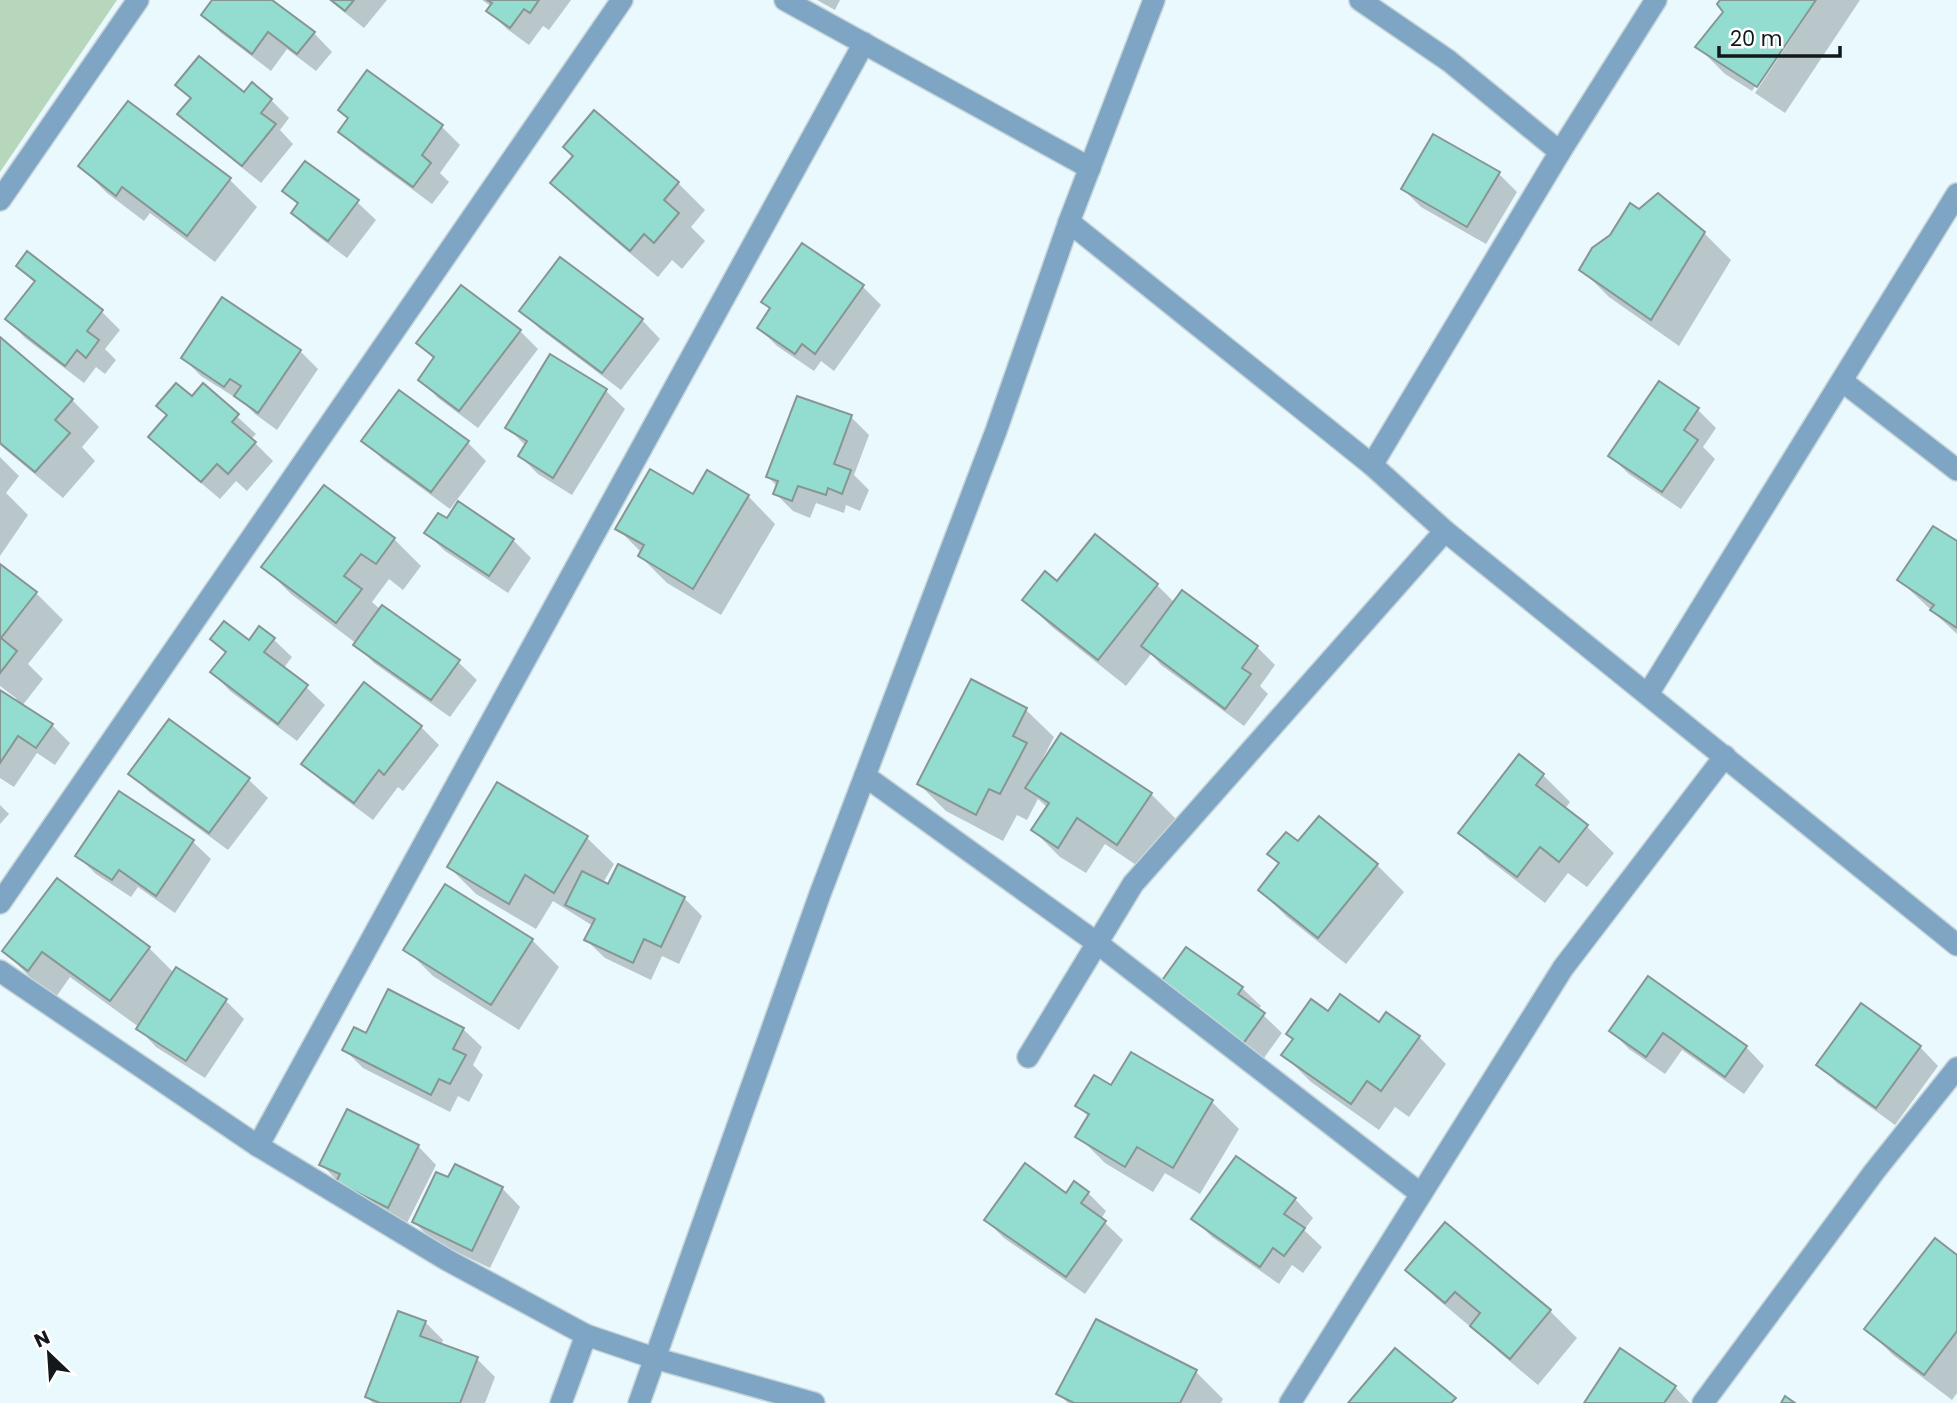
<svg xmlns="http://www.w3.org/2000/svg" width="1957" height="1403" viewBox="0 0 1957 1403" font-family="Poppins,sans-serif">
<rect width="100%" height="100%" fill="#e9f9fd"/>
<polygon fill="#b6d7bc" points="0,0 117,0 0,172"/>
<g fill="#0003">
<polygon points="215,0 270,0 314,33 332,52 316,71 287,49 271,71 221,33 203,15"/>
<polygon points="329,0 387,0 364,28"/>
<polygon points="482,0 571,0 549,30 543,26 529,45 507,29 488,11 492,7"/>
<polygon points="817,0 840,0 835,10"/>
<polygon points="1722,0 1813,0 1752,91 1725,74 1698,47 1725,12"/>
<polygon points="1817,0 1860,0 1785,113 1755,93"/>
<polygon points="368,72 442,127 460,145 440,173 449,182 432,204 359,150 341,132 349,119 340,110"/>
<polygon points="177,85 271,100 289,118 280,130 293,144 261,183 198,132 180,114 192,100"/>
<polygon points="129,103 230,180 257,207 215,262 150,213 144,221 107,193 80,166"/>
<polygon points="594,112 678,183 705,210 691,227 705,241 682,269 672,260 658,277 579,210 552,183 575,157"/>
<polygon points="1499,174 1517,192 1486,244 1421,207 1403,189"/>
<polygon points="284,191 357,202 376,220 347,258 311,231 293,213 299,205"/>
<polygon points="1639,212 1704,233 1731,260 1679,346 1609,297 1581,269"/>
<polygon points="27,254 102,312 120,330 105,349 116,360 105,374 96,367 84,383 25,338 7,319 35,283 18,266"/>
<polygon points="863,287 881,305 834,371 821,361 814,371 777,346 759,328 771,310 763,302"/>
<polygon points="522,311 642,320 660,339 621,390 540,329"/>
<polygon points="520,331 538,349 478,428 438,398 420,379 435,360 418,343"/>
<polygon points="0,339 72,400 99,427 82,447 95,461 63,498 0,445"/>
<polygon points="300,351 318,369 277,430 255,414 244,403 201,376 183,358"/>
<polygon points="550,357 606,391 625,409 572,495 538,474 520,456 526,446 507,427"/>
<polygon points="203,385 256,434 251,439 273,461 247,491 236,481 220,499 168,455 150,437 168,416 158,406 192,399"/>
<polygon points="399,392 468,443 486,461 450,509 382,459 364,440"/>
<polygon points="1698,410 1716,428 1703,447 1715,459 1681,509 1629,474 1610,456"/>
<polygon points="851,417 869,435 854,475 869,490 860,511 846,505 844,513 816,503 810,518 793,511 775,493 777,486 768,477"/>
<polygon points="0,457 19,476 6,493 28,515 0,556"/>
<polygon points="324,487 394,539 421,566 403,590 389,579 372,602 381,610 458,662 477,680 450,717 374,663 356,645 357,644 291,594 264,567"/>
<polygon points="748,496 775,524 721,615 667,583 640,556 642,553 617,528 694,497"/>
<polygon points="426,533 513,540 531,558 508,593 445,551"/>
<polygon points="1957,544 1957,634 1899,580"/>
<polygon points="0,566 36,593 63,620 28,664 43,679 22,706 52,725 70,743 55,765 37,753 14,787 0,778 0,692 15,702 17,699 0,686"/>
<polygon points="1157,585 1175,603 1257,647 1275,665 1260,686 1268,694 1244,726 1161,665 1151,654 1126,686 1052,627 1024,600"/>
<polygon points="212,639 249,642 273,639 292,657 283,669 306,687 325,705 297,741 230,691 212,672 227,653"/>
<polygon points="972,681 1026,710 1054,737 1039,766 1151,794 1178,821 1145,871 1105,844 1086,873 1060,857 1033,830 1048,808 1038,799 1027,820 1017,815 1003,841 946,811 919,784"/>
<polygon points="169,721 249,780 268,798 228,850 149,792 131,774"/>
<polygon points="421,727 439,745 403,791 398,787 373,820 322,782 304,763"/>
<polygon points="1519,757 1543,775 1570,802 1565,809 1586,826 1614,853 1587,887 1568,873 1545,903 1488,859 1460,832"/>
<polygon points="0,805 9,814 0,824"/>
<polygon points="586,837 614,864 603,883 609,886 684,898 702,916 679,964 662,956 651,980 605,958 586,940 593,926 553,901 536,929 476,894 449,867"/>
<polygon points="192,841 211,859 175,913 138,887 131,897 96,874 77,856"/>
<polygon points="1298,844 1377,865 1404,892 1346,964 1287,917 1260,890 1280,865 1270,854"/>
<polygon points="57,880 149,948 174,973 226,1001 244,1019 205,1078 156,1047 138,1028 139,1027 70,977 56,997 31,978 4,951"/>
<polygon points="532,940 559,967 519,1030 433,976 406,949"/>
<polygon points="1648,979 1746,1047 1764,1066 1744,1094 1682,1050 1665,1074 1629,1049 1611,1031"/>
<polygon points="1242,988 1261,1006 1258,1010 1282,1033 1261,1062 1179,1004"/>
<polygon points="1862,1006 1920,1047 1938,1066 1895,1125 1837,1083 1819,1065"/>
<polygon points="1329,1014 1380,1024 1419,1037 1446,1064 1409,1117 1395,1107 1379,1130 1311,1082 1284,1055 1295,1040"/>
<polygon points="463,1029 482,1047 473,1065 483,1075 469,1102 458,1096 450,1112 363,1068 344,1049 367,1035"/>
<polygon points="1131,1054 1212,1102 1239,1129 1200,1194 1165,1173 1153,1192 1105,1163 1078,1136 1089,1117 1077,1106 1111,1087"/>
<polygon points="418,1146 436,1165 406,1225 356,1200 321,1164"/>
<polygon points="502,1188 520,1207 490,1268 432,1240 414,1222"/>
<polygon points="1088,1193 1106,1211 1101,1219 1123,1240 1085,1294 1004,1238 986,1220 1066,1195"/>
<polygon points="1295,1199 1313,1218 1304,1230 1322,1247 1303,1273 1292,1265 1279,1284 1212,1237 1194,1219"/>
<polygon points="1445,1225 1550,1311 1577,1338 1538,1385 1500,1353 1474,1327 1473,1329 1435,1297 1408,1270"/>
<polygon points="1957,1258 1957,1393 1952,1400 1893,1355 1866,1328"/>
<polygon points="1097,1321 1196,1372 1223,1399 1221,1403 1068,1403 1059,1394"/>
<polygon points="425,1322 443,1340 441,1346 477,1359 495,1377 485,1403 373,1403 367,1397"/>
<polygon points="1675,1387 1690,1403 1586,1403"/>
</g>
<g fill="#92ddcf" stroke="#879692" stroke-width="2">
<polygon points="212,0 272,0 315,32 297,54 268,32 252,54 201,15"/>
<polygon points="331,0 354,0 345,11"/>
<polygon points="487,0 539,0 530,13 524,9 510,28 486,11 492,3"/>
<polygon points="1720,0 1816,0 1757,87 1695,47 1723,12 1717,4"/>
<polygon points="199,56 244,92 252,82 272,99 261,113 276,124 242,166 177,114 191,98 175,85"/>
<polygon points="367,70 443,125 422,155 431,163 413,187 338,132 348,118 338,110"/>
<polygon points="128,101 231,178 187,236 122,187 116,196 78,166"/>
<polygon points="594,110 679,182 664,200 679,213 654,243 644,234 630,251 550,183 573,156 563,147"/>
<polygon points="1433,134 1500,172 1467,227 1401,189"/>
<polygon points="305,161 359,200 328,241 291,213 298,203 282,191"/>
<polygon points="1658,193 1705,232 1651,320 1579,270 1592,248 1610,235 1630,203 1639,209"/>
<polygon points="802,243 864,285 815,354 802,344 795,354 757,328 770,308 761,302"/>
<polygon points="27,251 103,310 87,331 99,340 86,358 77,350 65,366 5,319 35,281 16,266"/>
<polygon points="560,257 643,319 602,373 519,311"/>
<polygon points="461,285 521,330 459,411 418,380 434,357 416,343"/>
<polygon points="222,297 301,350 258,413 234,396 241,386 230,379 224,387 181,358"/>
<polygon points="0,337 73,399 55,420 70,433 35,472 0,443"/>
<polygon points="550,354 607,389 553,478 518,456 527,441 505,428"/>
<polygon points="1659,381 1699,408 1684,430 1698,440 1662,492 1608,456"/>
<polygon points="176,383 192,396 203,383 239,414 232,422 256,442 228,474 217,464 201,482 148,437 167,415 156,406"/>
<polygon points="399,390 469,441 431,492 361,441"/>
<polygon points="797,396 852,415 834,464 851,470 842,494 828,488 826,495 798,486 792,501 773,494 778,481 766,477"/>
<polygon points="650,469 693,494 707,470 749,495 693,589 638,556 644,545 615,529"/>
<polygon points="324,485 395,538 376,564 361,554 344,576 362,589 336,623 261,567"/>
<polygon points="458,501 514,539 489,576 424,533 438,513 447,518"/>
<polygon points="1933,526 1957,541 1957,628 1930,610 1934,605 1897,580"/>
<polygon points="1095,534 1158,584 1098,660 1022,600 1045,571 1057,581"/>
<polygon points="0,564 37,592 1,638 17,651 0,673"/>
<polygon points="1182,590 1258,646 1242,668 1251,674 1225,709 1141,646"/>
<polygon points="382,605 460,660 431,700 353,645"/>
<polygon points="224,621 249,640 259,626 275,638 264,652 308,685 278,724 210,672 226,652 210,639"/>
<polygon points="971,679 1027,708 1013,736 1027,743 1000,794 989,789 976,815 917,784"/>
<polygon points="364,682 422,726 384,775 379,770 354,803 301,764"/>
<polygon points="0,690 53,724 36,748 18,736 0,763"/>
<polygon points="169,719 250,778 209,833 128,774"/>
<polygon points="1061,733 1152,793 1117,845 1077,818 1058,848 1031,830 1049,803 1025,788"/>
<polygon points="1519,754 1544,774 1536,785 1588,825 1559,862 1540,847 1517,877 1458,833"/>
<polygon points="497,782 588,836 554,893 525,875 509,904 447,867"/>
<polygon points="119,791 194,840 156,896 119,870 112,880 75,856"/>
<polygon points="1319,816 1378,864 1318,938 1258,890 1279,863 1267,854 1286,832 1298,841"/>
<polygon points="618,864 685,897 661,947 644,939 633,963 584,940 595,919 565,905 582,871 608,884"/>
<polygon points="57,878 150,947 110,1001 42,952 28,971 2,951"/>
<polygon points="445,884 533,939 491,1005 403,950"/>
<polygon points="1186,947 1243,987 1238,994 1265,1013 1242,1045 1158,986"/>
<polygon points="176,967 227,999 186,1061 136,1029"/>
<polygon points="1648,976 1747,1046 1725,1077 1663,1033 1646,1057 1609,1031"/>
<polygon points="388,989 464,1028 453,1049 466,1055 450,1084 439,1079 431,1095 342,1050 354,1027 366,1033"/>
<polygon points="1340,994 1379,1022 1386,1012 1420,1036 1381,1091 1367,1081 1351,1104 1281,1055 1293,1039 1286,1034 1311,999 1328,1011"/>
<polygon points="1861,1003 1921,1046 1876,1108 1816,1065"/>
<polygon points="1131,1052 1213,1100 1173,1168 1137,1147 1125,1167 1075,1137 1089,1114 1075,1106 1094,1075 1111,1085"/>
<polygon points="347,1109 419,1145 388,1208 336,1182 340,1174 319,1165"/>
<polygon points="1236,1156 1296,1198 1284,1214 1305,1228 1284,1256 1273,1248 1260,1267 1191,1219"/>
<polygon points="1025,1163 1066,1193 1074,1181 1089,1192 1081,1203 1106,1221 1066,1277 984,1220"/>
<polygon points="455,1164 503,1187 472,1251 412,1222 436,1172 448,1177"/>
<polygon points="1445,1222 1551,1310 1510,1359 1470,1326 1480,1313 1455,1292 1445,1303 1405,1270"/>
<polygon points="1935,1238 1957,1255 1957,1331 1924,1375 1864,1329"/>
<polygon points="398,1311 426,1321 420,1336 478,1357 460,1403 380,1403 365,1397"/>
<polygon points="1096,1319 1197,1370 1180,1403 1074,1403 1056,1394"/>
<polygon points="1395,1348 1456,1398 1451,1403 1348,1403"/>
<polygon points="1620,1348 1676,1386 1664,1403 1584,1403"/>
<polygon points="1785,1396 1795,1403 1781,1403"/>
</g>
<g fill="none" stroke-linecap="round" stroke-linejoin="round">
<defs>
<g id="minor">
<polyline points="785,0 1090,168"/>
<polyline points="1360,0 1449,61 1560,152"/>
<polyline points="0,200 138,0"/>
<polyline points="1069,222 1372,465 1445,531 1957,945"/>
<polyline points="1842,381 1957,470"/>
<polyline points="1372,465 1560,152 1656,0"/>
<polyline points="1648,694 1957,194"/>
<polyline points="865,776 1097,943 1421,1194"/>
<polyline points="0,903 622,0"/>
<polyline points="0,971 258,1146 447,1260 586,1335 654,1358 814,1403"/>
<polyline points="1028,1057 1133,884 1445,531"/>
<polyline points="258,1146 864,43"/>
<polyline points="561,1403 586,1335"/>
<polyline points="639,1403 820,894 996,431 1069,222 1154,0"/>
<polyline points="1290,1403 1563,968 1725,756"/>
<polyline points="1703,1403 1874,1172 1957,1068"/>
</g>
</defs>
<use href="#minor" stroke="#c7d5d9" stroke-width="24"/>
<use href="#minor" stroke="#7ea5c4" stroke-width="21"/>
</g>
<g transform="translate(49 1354) rotate(335)" stroke="#ffffff" stroke-width="5" paint-order="stroke">
<path d="M0-5L12 26L0 18L-12 26Z" fill="#13181a"/>
<text y="-10" font-size="19" font-weight="bold" text-anchor="middle" fill="#13181a">N</text>
</g>
<path d="M1719 46v10h121v-10" fill="none" stroke="#13181a" stroke-width="3.5"/>
<text x="1730" y="46" font-size="21" fill="#13181a" stroke="#ffffff" stroke-width="5" paint-order="stroke">20 m</text>
</svg>
